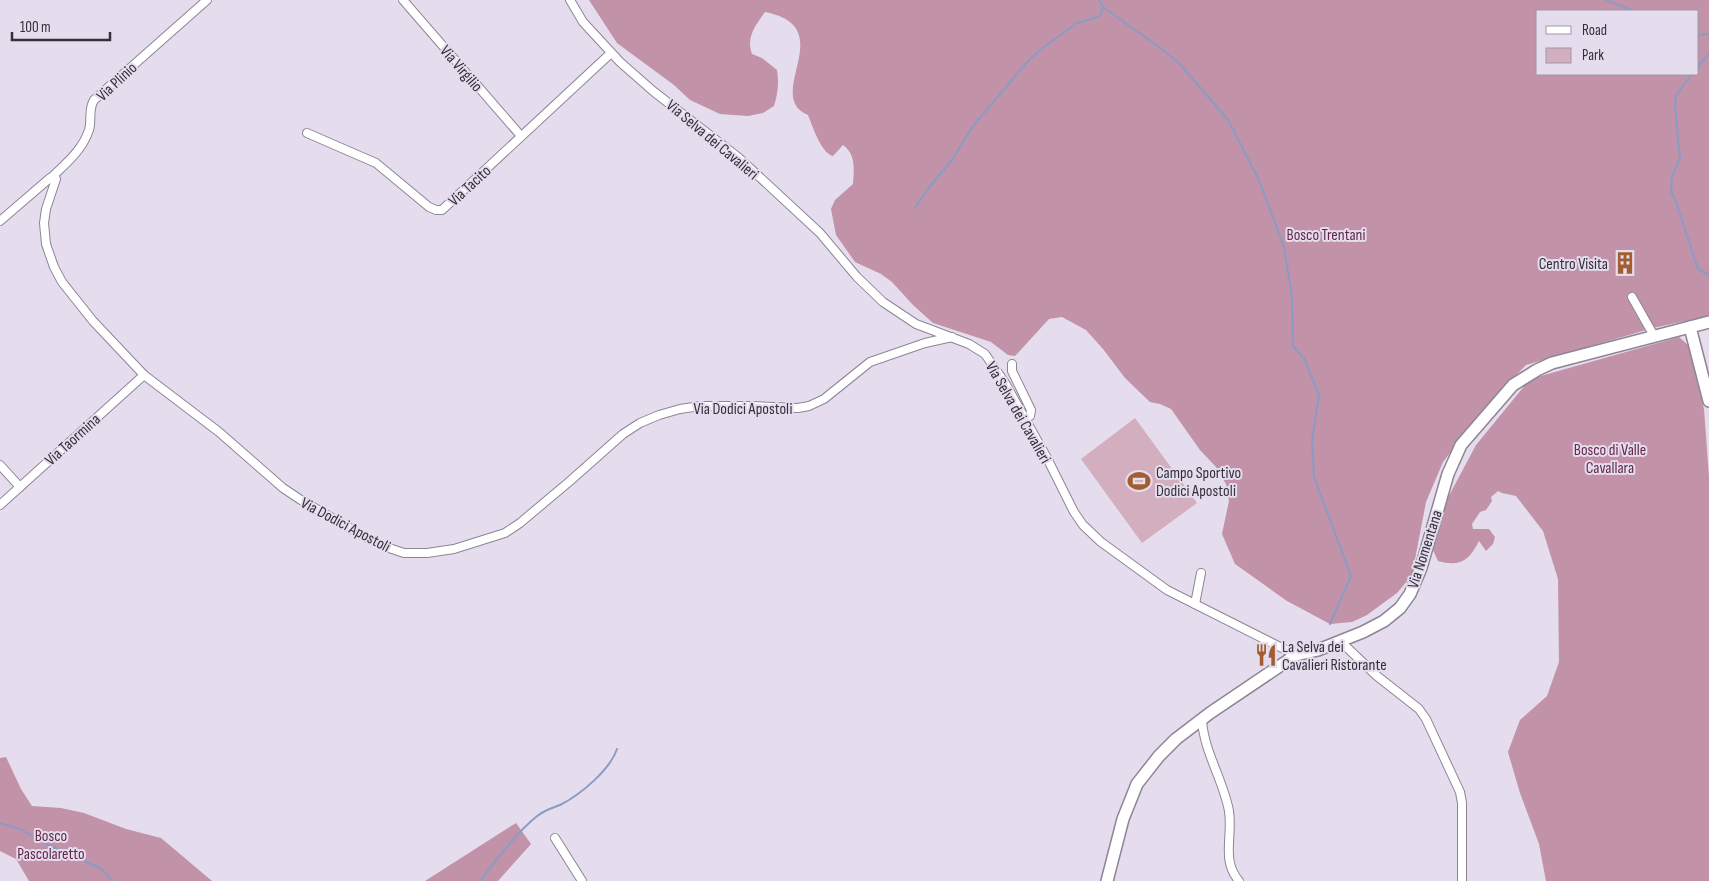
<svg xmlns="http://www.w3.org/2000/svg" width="1709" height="881" viewBox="0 0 1709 881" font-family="'Sofia Sans Condensed',sans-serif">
<rect width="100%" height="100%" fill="#e5dcee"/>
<polygon fill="#d3aebf" points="1135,418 1197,503 1142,543 1081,459"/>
<g fill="#c192a8" fill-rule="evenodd">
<path d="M 589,0 L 1709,0 L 1709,316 L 1653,328 L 1526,365 L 1485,407 L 1443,462 L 1426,502 L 1412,575 L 1397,593 L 1367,615 L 1352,622 L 1330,624 L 1287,601 L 1235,564 L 1222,534 L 1229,501 L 1226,484 L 1216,467 L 1200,450 L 1171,409 L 1160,404 L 1150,402 L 1125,378 L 1103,349 L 1086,330 L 1062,317 L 1049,319 L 1015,356 L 1008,355 L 991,342 L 933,323 L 913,305 L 892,282 L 881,274 L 855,262 L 836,235 L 831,209 L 835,200 L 853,184 C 854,170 856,154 843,145 L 833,156 C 821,153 813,127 808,115 C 762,96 842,27 765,12 C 755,26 746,37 752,54 L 762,58 L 777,70 C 779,83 778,93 774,106 L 763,113 L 748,116 L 720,114 L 690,100 L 674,85 L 617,43 ZM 1538,11 L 1698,11 L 1698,74 L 1538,74 Z"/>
<path d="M 1679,337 L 1688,345 L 1704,409 L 1709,477 L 1709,881 L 1546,881 L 1539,844 L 1520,793 L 1508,752 L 1520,720 L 1547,696 L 1559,662 L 1558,579 L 1543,531 L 1516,496 L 1502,493 L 1498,491 L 1491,497 L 1492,501 L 1486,510 L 1480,512 L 1472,524 L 1473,529 L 1489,529 L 1495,537 L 1493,544 L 1486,551 L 1479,541 C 1469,561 1460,567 1438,561 L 1433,550 L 1437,535 L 1436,520 L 1476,445 L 1530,379 Z"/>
<polygon points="6,757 21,789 32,806 61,808 84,813 126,829 161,838 212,881 29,881 16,859 0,851 0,758"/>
<polygon points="516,823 531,844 498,881 425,881"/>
</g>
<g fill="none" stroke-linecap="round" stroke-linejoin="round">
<g stroke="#899cc4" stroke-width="2">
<polyline points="1606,0 1634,11"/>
<polyline points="1103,7 1163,50 1180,64 1228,120 1259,180 1284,247 1292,297 1293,346 1304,358 1319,395 1312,440 1314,477 1351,576 1330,624"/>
<polyline points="1698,35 1709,34"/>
<polyline points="1698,66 1709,54"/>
<polyline points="1692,74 1676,95 1675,108 1680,158 1672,177 1671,191 1676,202 1698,269 1709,275"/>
<polyline points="915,208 927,190 952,160 973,126 1028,61 1044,47 1077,23 1098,17 1101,14 1103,7 1099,0"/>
<polyline points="0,823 20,829 44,843 100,868 113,881"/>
<path d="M 480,881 C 495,861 517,832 536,817 C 544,810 552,808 560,805 C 580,795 610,770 617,749"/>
</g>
<defs>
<g id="minor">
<polyline points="403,0 521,136"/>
<polyline points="570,0 583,22 620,62 653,91 739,158 820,233 857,277 883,302 916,324 969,344 985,354 1005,383 1047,458 1074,512 1083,525 1101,542 1167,590 1296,655"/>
<polyline points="307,133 376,163 429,207 436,210 442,210 611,53"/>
<path d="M 50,179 C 65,164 82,151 89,130 C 92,120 88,109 94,100 L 207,0"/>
<polyline points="0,221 50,178 55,177 56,179 46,209 44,223 46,244 54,267 62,282 93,321 144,375 219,432 283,488 301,500 367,538 386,547 404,553 427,553 454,549 505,533 520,523 570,481 623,434 640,423 659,415 680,409 700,406 751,406 798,408 809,406 824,399 870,362 925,343 952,337"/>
<polyline points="1632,297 1654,336"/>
<polyline points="1012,364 1012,371 1031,410 1030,416 1024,419"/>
<polyline points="0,465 20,487"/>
<polyline points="0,505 144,375"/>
<polyline points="1195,604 1201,573"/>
<polyline points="1340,641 1377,676 1419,709 1426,719 1460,792 1462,803 1462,881"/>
<path d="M 1202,720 C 1204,752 1223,779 1229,811 C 1233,837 1221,860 1239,881"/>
<polyline points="555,838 582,881"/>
</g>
<g id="secondary">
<polyline points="1690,327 1709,401"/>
<polyline points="1107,881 1123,819 1137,784 1159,756 1176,739 1210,713 1296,655 1318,650 1363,632 1384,621 1400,608 1410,594 1421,568 1448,474 1461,445 1513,385 1537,370 1552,363 1709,322"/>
</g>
</defs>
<use href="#minor" stroke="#8d8596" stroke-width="10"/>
<use href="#secondary" stroke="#8d8596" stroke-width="14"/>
<use href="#minor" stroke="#fff" stroke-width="8"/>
<use href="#secondary" stroke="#fff" stroke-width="11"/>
</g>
<defs>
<symbol id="building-bare" viewBox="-9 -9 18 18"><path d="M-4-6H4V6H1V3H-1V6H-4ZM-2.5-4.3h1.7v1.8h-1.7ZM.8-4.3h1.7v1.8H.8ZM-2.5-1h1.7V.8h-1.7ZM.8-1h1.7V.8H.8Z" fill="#a25e30" stroke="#e5dcee" stroke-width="2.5" paint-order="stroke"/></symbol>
<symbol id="stadium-bare" viewBox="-9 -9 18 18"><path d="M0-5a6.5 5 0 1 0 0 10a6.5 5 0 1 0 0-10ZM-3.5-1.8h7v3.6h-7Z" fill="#a25e30" stroke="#e5dcee" stroke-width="2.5" paint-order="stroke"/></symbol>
<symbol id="restaurant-bare" viewBox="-9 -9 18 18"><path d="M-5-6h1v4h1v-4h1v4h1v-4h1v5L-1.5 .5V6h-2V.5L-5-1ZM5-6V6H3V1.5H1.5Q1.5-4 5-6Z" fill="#a25e30" stroke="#e5dcee" stroke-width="2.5" paint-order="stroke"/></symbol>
</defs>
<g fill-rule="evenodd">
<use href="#building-bare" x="1609" y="247" width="32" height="32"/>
<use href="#stadium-bare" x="1123" y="465" width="32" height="32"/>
<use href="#restaurant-bare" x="1250" y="639" width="32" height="32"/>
</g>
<g text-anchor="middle" stroke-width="4" stroke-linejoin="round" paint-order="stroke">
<g font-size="16" fill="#343037" stroke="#e5dcee">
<text transform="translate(462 68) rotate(49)" y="6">Via Virgilio</text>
<text transform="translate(116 81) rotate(-43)" y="6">Via Plinio</text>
<text transform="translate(713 139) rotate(40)" y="6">Via Selva dei Cavalieri</text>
<text transform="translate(469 185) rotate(-43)" y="6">Via Tacito</text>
<text x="743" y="414">Via Dodici Apostoli</text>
<text transform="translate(1019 412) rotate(60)" y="6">Via Selva dei Cavalieri</text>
<text transform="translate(72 439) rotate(-42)" y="6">Via Taormina</text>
<text transform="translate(346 524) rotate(28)" y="6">Via Dodici Apostoli</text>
<text transform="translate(1424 549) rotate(-72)" y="6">Via Nomentana</text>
</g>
<g font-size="16" fill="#622747" stroke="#e5dcee">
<text x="1326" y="240">Bosco Trentani</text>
<text x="1610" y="455">Bosco di Valle<tspan x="1610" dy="18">Cavallara</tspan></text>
<text x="51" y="841">Bosco<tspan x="51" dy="18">Pascolaretto</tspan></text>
</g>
<g font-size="16" fill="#343037" stroke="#e5dcee" text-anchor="start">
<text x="1608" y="269" text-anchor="end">Centro Visita</text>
<text x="1156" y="478">Campo Sportivo<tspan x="1156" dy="18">Dodici Apostoli</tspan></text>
<text x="1282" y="652">La Selva dei<tspan x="1282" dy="18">Cavalieri Ristorante</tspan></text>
</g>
</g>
<rect x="1536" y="10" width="162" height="65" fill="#e5dcee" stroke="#9e97a5"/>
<rect x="1546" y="26" width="25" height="8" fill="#ffffff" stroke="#9e97a5"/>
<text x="1582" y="35" font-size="15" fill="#343037">Road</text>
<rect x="1546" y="48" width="25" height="15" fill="#d3aebf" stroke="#9e97a5"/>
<text x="1582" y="60" font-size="15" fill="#343037">Park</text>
<path d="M12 32v8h98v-8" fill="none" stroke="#343037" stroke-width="2.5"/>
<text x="20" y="32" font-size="15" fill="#343037" stroke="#e5dcee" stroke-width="4" paint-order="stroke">100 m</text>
</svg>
